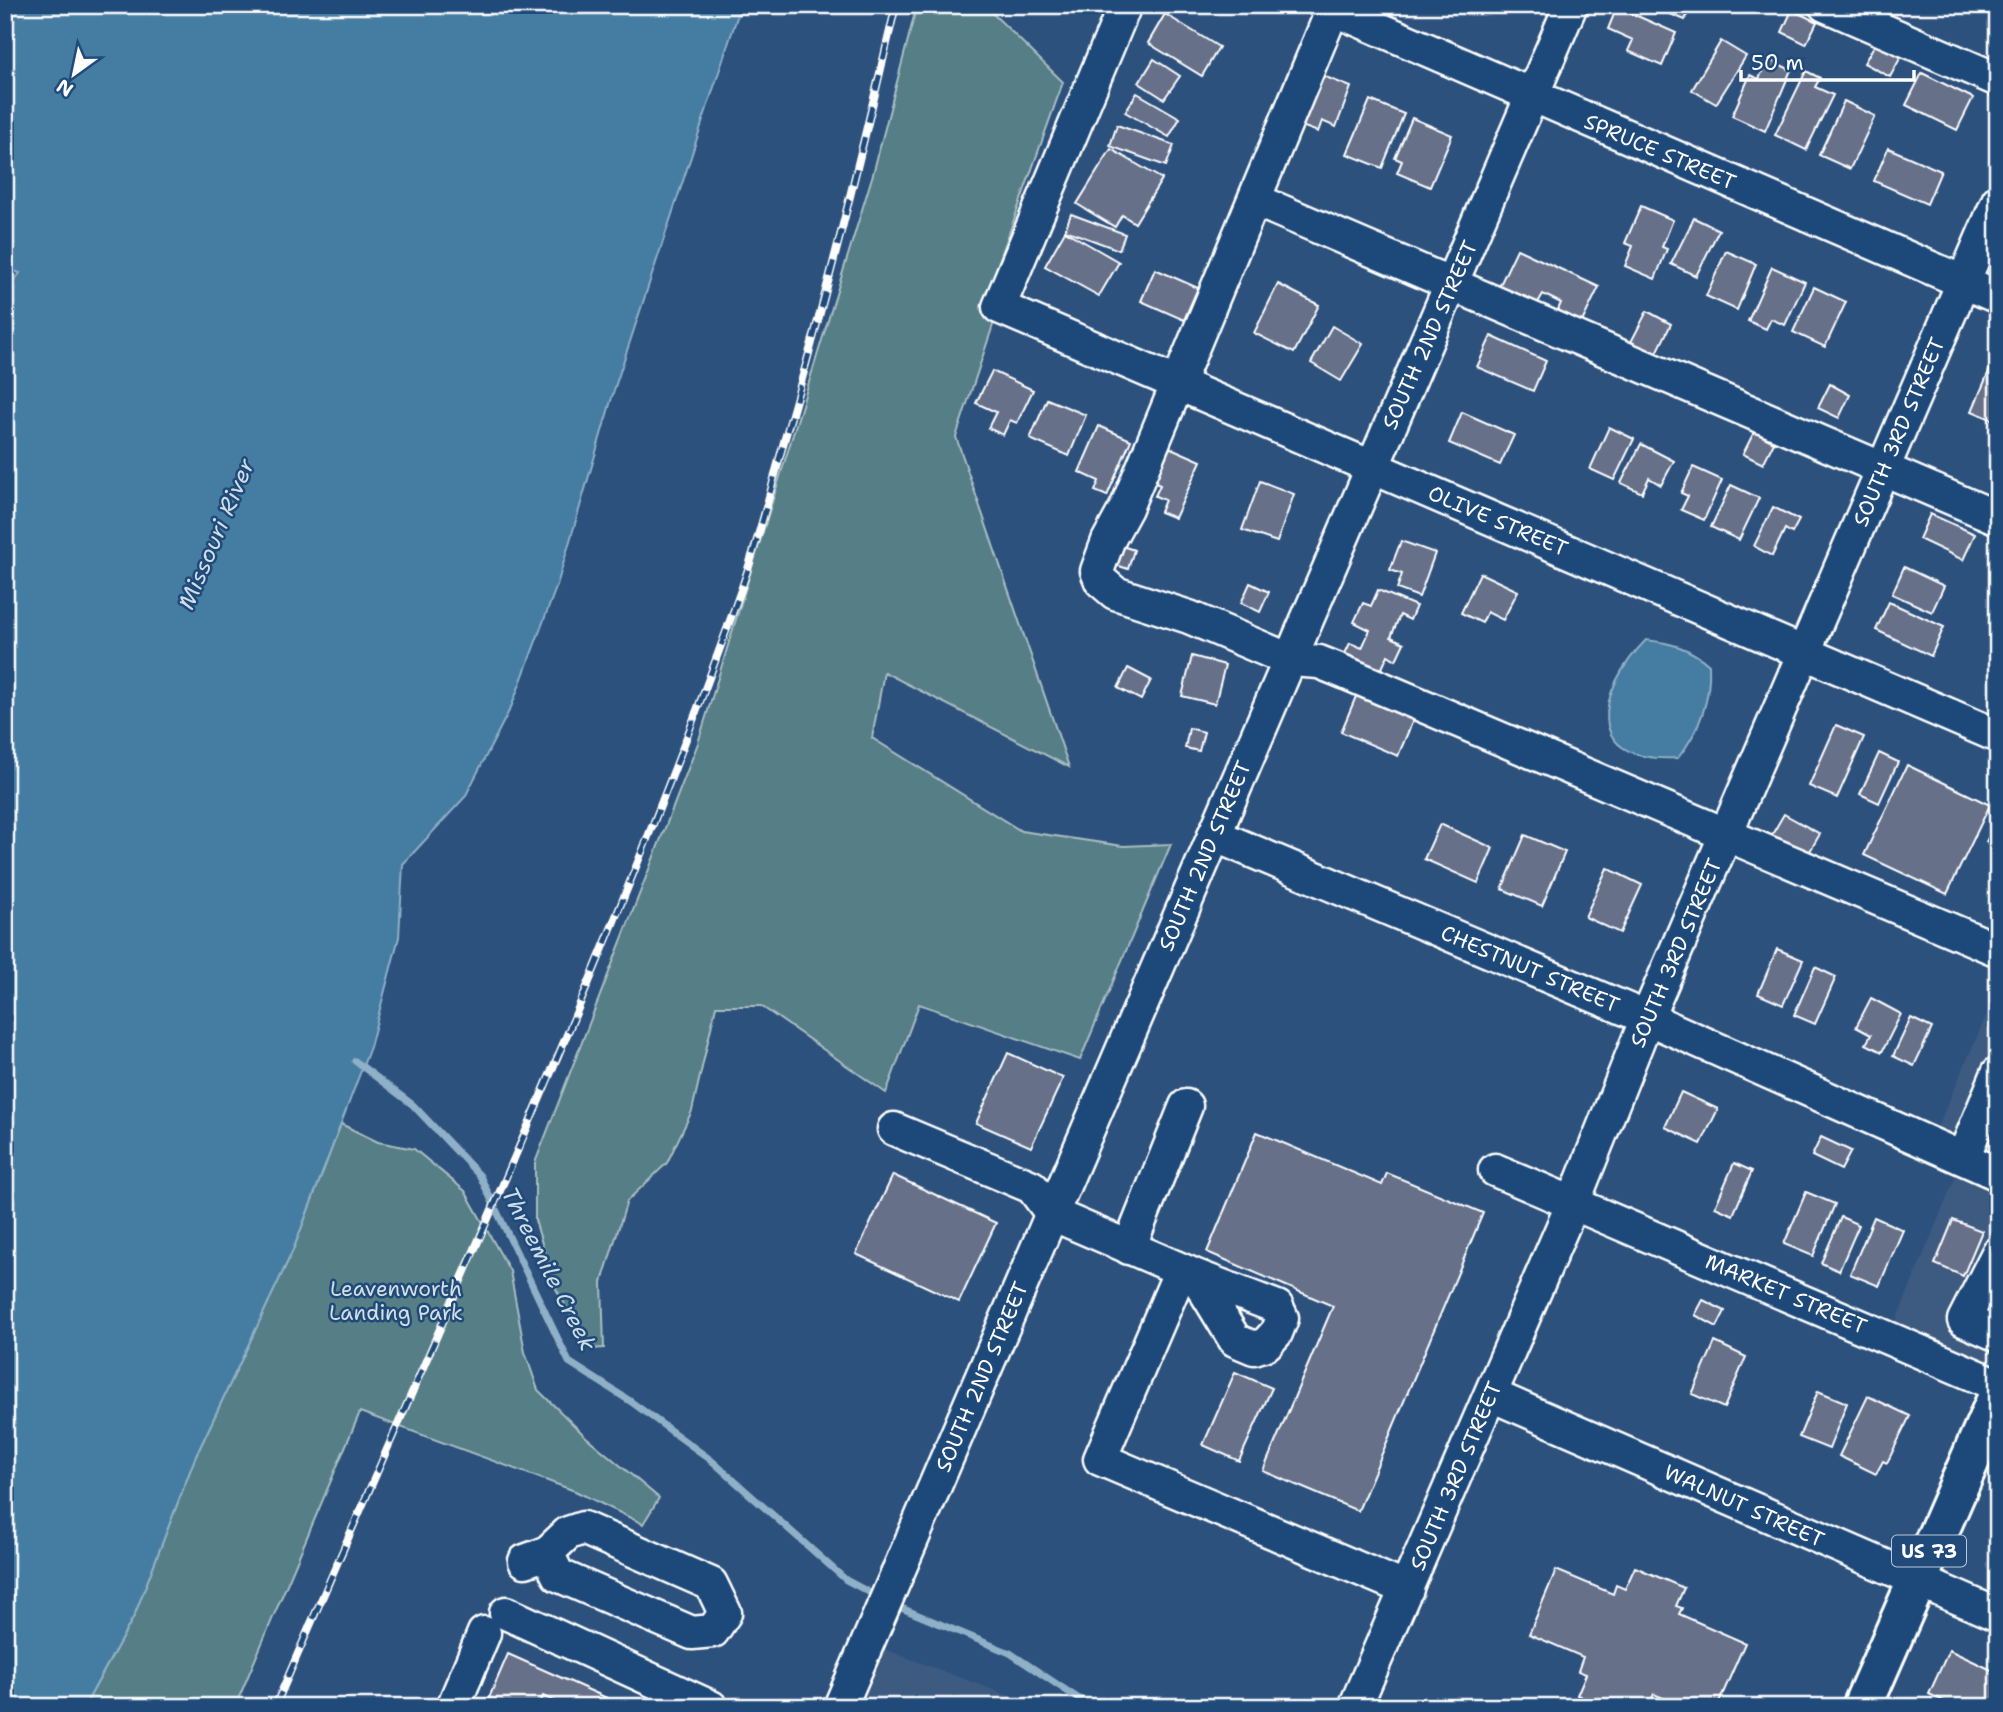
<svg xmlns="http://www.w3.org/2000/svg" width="2003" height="1712" viewBox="0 0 2003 1712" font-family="'Shantell Sans',sans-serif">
<rect width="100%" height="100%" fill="#2d517d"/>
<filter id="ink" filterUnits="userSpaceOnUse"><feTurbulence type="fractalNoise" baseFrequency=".0143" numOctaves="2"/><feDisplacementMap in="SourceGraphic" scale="14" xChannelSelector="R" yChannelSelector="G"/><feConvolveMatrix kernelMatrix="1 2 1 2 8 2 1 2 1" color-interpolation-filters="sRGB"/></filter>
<g filter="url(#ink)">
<g fill="#3e5a80">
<polygon points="1998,989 1998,1385 1889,1338 1963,1159 1930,1144"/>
<polygon points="868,1643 1039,1707 840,1707"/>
</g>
<g fill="#557e86" stroke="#aabec2" stroke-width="2">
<polygon points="917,5 984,5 1063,82 986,298 999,307 956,437 1069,767 884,672 872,738 1021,831 1123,846 1171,844 1080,1060 919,1004 886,1093 761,1006 716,1006 692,1111 667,1163 627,1201 602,1282 604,1348 590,1349 555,1287 535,1220 535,1163 698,743 873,174"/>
<polygon points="341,1124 378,1142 414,1149 465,1191 510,1271 525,1352 538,1390 585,1436 659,1498 643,1524 575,1491 360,1412 235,1707 84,1707 134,1616 195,1458 293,1250"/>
</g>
<g fill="#447ba1" stroke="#8fb0c7" stroke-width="2">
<polygon points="5,5 741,5 615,387 557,585 512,705 465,797 403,864 399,937 370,1047 293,1250 195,1458 134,1616 84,1707 5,1707 5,293 20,273 5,268"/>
<path d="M 1646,640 C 1672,643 1690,648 1709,665 C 1711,700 1700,730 1678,758 C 1582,764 1596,691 1646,640 Z"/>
</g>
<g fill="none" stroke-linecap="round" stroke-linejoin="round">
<g stroke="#8fb0c7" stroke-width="7">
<polyline points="355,1061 413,1105 480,1176 569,1362 630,1401 711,1460 846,1580 880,1598"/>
<polyline points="894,1605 1010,1653 1091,1707"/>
</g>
</g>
<g fill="#666f88" stroke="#fff" stroke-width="2">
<polygon points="1648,5 1691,5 1685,20"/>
<polygon points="1617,7 1676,33 1662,66 1628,51 1633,40 1608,29"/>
<polygon points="1792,10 1817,22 1806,44 1782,32"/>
<polygon points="1165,14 1219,47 1202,76 1148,43"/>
<polygon points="1878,39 1903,53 1890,77 1864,63"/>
<polygon points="1721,41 1746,56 1716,104 1692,90"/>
<polygon points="1154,59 1180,76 1164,99 1139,83"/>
<polygon points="1768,59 1791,70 1765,131 1732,116 1750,75 1759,79"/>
<polygon points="1806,71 1820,78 1815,87 1833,95 1806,150 1775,135"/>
<polygon points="1313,72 1351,87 1336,127 1322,121 1318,132 1293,123"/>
<polygon points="1922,73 1973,98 1957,130 1906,105"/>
<polygon points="1137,93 1180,118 1169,137 1125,112"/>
<polygon points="1370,100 1404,114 1382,168 1347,154"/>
<polygon points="1844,101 1875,116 1850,169 1819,155"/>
<polygon points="1412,118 1452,135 1430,187 1397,173 1402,161 1395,158"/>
<polygon points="1117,125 1174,145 1166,166 1110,146"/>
<polygon points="1888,148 1941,171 1927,204 1874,181"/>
<polygon points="1111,149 1162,179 1135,223 1122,215 1115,227 1077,204"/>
<polygon points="1641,206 1673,220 1662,247 1667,249 1655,279 1625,266 1633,246 1625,243"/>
<polygon points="1071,214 1125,234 1119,250 1065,230"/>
<polygon points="1694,218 1719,230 1696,276 1671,264"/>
<polygon points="1065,231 1119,262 1099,296 1045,266"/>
<polygon points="1517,249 1599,287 1581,324 1557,312 1561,303 1543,294 1536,306 1498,289"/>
<polygon points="1726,251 1756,264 1737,310 1706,296"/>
<polygon points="1772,267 1805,282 1785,325 1771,319 1766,329 1748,321"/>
<polygon points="1155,269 1198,288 1184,320 1141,301"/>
<polygon points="1278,284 1319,305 1294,353 1254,333"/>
<polygon points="1814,287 1846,302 1825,347 1793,332"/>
<polygon points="1647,311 1671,324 1656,355 1631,342"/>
<polygon points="1332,326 1363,344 1341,381 1311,363"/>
<polygon points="1491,336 1546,361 1533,391 1477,367"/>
<polygon points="1990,369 1998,372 1998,422 1972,411"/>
<polygon points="992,371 1033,390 1017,423 1010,420 1003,435 988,428 996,412 976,403"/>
<polygon points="1830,384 1850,395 1839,418 1818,408"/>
<polygon points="1047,399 1086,415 1069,456 1030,439"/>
<polygon points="1462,412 1514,435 1500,465 1449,443"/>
<polygon points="1099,426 1131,440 1107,496 1095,491 1099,481 1079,472"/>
<polygon points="1609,427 1634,439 1614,480 1590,469"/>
<polygon points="1754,432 1774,442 1763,464 1743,454"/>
<polygon points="1641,444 1674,461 1661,485 1649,478 1642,493 1621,483"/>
<polygon points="1164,445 1201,461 1175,518 1160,512 1165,500 1155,496 1160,485 1148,480"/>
<polygon points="1693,467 1722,480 1704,520 1681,510 1688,496 1681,493"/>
<polygon points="1260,481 1294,494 1277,542 1242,530"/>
<polygon points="1731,485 1759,498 1739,540 1711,527"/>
<polygon points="1773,507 1799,520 1792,533 1785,529 1772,556 1754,546"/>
<polygon points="1930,514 1975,534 1963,560 1919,539"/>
<polygon points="1401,541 1435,553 1419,597 1397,589 1402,574 1390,570"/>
<polygon points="1116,544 1134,550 1128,569 1110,563"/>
<polygon points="1904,567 1944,586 1932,612 1892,594"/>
<polygon points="1480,573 1518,591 1503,620 1487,612 1482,623 1461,613"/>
<polygon points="1250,583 1269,592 1260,612 1241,603"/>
<polygon points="1378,590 1416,606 1410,620 1400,615 1391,637 1404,643 1396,660 1388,655 1378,677 1342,660 1350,643 1362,648 1370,630 1354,622 1363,603 1371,606"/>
<polygon points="1889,602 1944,627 1931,656 1876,630"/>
<polygon points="1192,656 1225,665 1215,704 1182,696"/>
<polygon points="1128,668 1151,680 1141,700 1118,688"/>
<polygon points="1357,694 1414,718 1398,756 1341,732"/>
<polygon points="1836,725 1864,737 1837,798 1809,786"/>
<polygon points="1189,728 1204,732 1199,751 1185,748"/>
<polygon points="1879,753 1898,762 1879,803 1860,794"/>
<polygon points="1907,765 1990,805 1947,894 1864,855"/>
<polygon points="1784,814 1820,834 1806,858 1770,838"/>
<polygon points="1998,817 1998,847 1986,842"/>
<polygon points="1440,824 1493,848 1478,883 1424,859"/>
<polygon points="1525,835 1565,852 1542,906 1502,889"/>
<polygon points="1607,868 1642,885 1620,933 1585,917"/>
<polygon points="1777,949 1803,960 1783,1005 1758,994"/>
<polygon points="1815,967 1836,977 1815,1024 1794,1015"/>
<polygon points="1871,998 1901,1014 1882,1052 1866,1044 1871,1035 1856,1027"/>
<polygon points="1911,1018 1932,1028 1914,1066 1893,1056"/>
<polygon points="1008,1053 1063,1078 1031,1147 976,1123"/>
<polygon points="1681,1092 1718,1109 1701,1144 1665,1127"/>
<polygon points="1257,1132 1382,1185 1387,1173 1483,1213 1358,1511 1263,1471 1333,1306 1207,1252"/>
<polygon points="1821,1137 1851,1151 1841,1170 1812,1156"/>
<polygon points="1734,1163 1752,1171 1733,1215 1715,1207"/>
<polygon points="893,1175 996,1223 959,1302 856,1254"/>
<polygon points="1806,1192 1835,1204 1813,1256 1784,1244"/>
<polygon points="1841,1217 1859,1225 1839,1271 1821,1263"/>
<polygon points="1874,1217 1903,1230 1879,1286 1850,1274"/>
<polygon points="1953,1220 1982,1231 1963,1276 1935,1264"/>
<polygon points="1703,1300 1725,1311 1717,1327 1695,1315"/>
<polygon points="1715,1342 1746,1357 1724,1408 1692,1394"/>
<polygon points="1235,1372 1272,1388 1239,1461 1203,1445"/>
<polygon points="1818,1391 1847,1403 1829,1449 1799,1437"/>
<polygon points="1868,1396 1910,1416 1887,1463 1883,1461 1876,1474 1839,1456"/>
<polygon points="1635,1567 1684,1588 1676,1606 1682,1608 1679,1614 1745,1643 1717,1707 1684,1707 1654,1694 1649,1705 1641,1701 1638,1707 1604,1707 1577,1695 1586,1674 1578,1671 1583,1657 1529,1634 1556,1570 1613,1594 1616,1585 1625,1589"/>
<polygon points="1949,1650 1998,1673 1998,1695 1993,1707 1956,1707 1929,1694"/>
<polygon points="508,1654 627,1707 568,1707 543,1696 538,1707 485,1707"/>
</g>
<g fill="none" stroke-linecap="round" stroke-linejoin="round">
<defs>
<g id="minor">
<polyline points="1125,5 999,307 1998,736"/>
<polyline points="1324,5 1998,297"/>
<polyline points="1825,5 1998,80"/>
<polyline points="1333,9 1126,508 1108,541 1097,571 1101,581 1115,593 1189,617 1290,660 1319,662 1339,670 1998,950"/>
<polyline points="1255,200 1998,518"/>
<polyline points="1214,835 1647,1018 1998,1174"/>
<polyline points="894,1129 1032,1187 1052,1214 1196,1276 1235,1340 1254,1348 1266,1344 1276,1333 1282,1318 1277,1307 1196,1276"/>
<polyline points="1963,1158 1998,1073"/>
<polyline points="1495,1170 1998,1385"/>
<polyline points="1129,1248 1186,1106"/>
<polyline points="1998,1253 1964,1320 1998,1335"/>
<polyline points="1181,1270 1100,1459 1407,1589"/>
<polyline points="1491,1395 1998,1615"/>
<polyline points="525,1561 547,1553 568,1533 583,1528 711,1584 725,1613 713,1631 692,1633 558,1575 547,1553"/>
<polyline points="506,1613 711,1707"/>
<polyline points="453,1707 484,1633"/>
<polyline points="840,1707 1571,5"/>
<polyline points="1355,1707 1573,1203 1647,1018 1998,201"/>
</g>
<polyline id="highway" points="1862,1707 1998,1396"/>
</defs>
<use href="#minor" stroke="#fff" stroke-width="37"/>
<use href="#highway" stroke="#fff" stroke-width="44"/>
<use href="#minor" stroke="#1f4a7a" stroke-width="32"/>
<use href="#highway" stroke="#1f4a7a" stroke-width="38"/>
<defs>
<path id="rail" d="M 275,1707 C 434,1335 607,969 742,587 C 759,538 771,488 785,438 C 827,295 862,150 896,5"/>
</defs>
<use href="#rail" stroke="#fff" stroke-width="8"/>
<use href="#rail" stroke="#1f4a7a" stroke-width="5" stroke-dasharray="16" stroke-linecap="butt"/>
</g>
</g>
<g text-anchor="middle" stroke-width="5" stroke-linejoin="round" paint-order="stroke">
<rect fill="#1f4a7a" stroke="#bcc9d7" stroke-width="2" x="1892" y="1535.5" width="74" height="31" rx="5"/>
<g font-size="19" font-weight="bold" fill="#fff">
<text x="1929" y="1558">US 73</text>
</g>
<g font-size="21" fill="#fff" stroke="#1f4a7a">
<text transform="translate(1660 152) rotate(23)" y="7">SPRUCE STREET</text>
<text transform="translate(1430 335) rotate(-66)" y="7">SOUTH 2ND STREET</text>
<text transform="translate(1899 432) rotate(-67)" y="7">SOUTH 3RD STREET</text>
<text transform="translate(1498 521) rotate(23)" y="7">OLIVE STREET</text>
<text transform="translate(1205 856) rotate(-67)" y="7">SOUTH 2ND STREET</text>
<text transform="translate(1676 953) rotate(-67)" y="7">SOUTH 3RD STREET</text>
<text transform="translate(1530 969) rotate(23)" y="7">CHESTNUT STREET</text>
<text transform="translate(1786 1294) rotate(23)" y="7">MARKET STREET</text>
<text transform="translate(982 1377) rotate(-67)" y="7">SOUTH 2ND STREET</text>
<text transform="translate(1456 1476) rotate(-67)" y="7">SOUTH 3RD STREET</text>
<text transform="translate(1744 1506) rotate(24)" y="7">WALNUT STREET</text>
</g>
<g font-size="21" fill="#d4dfe1" stroke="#1f4a7a">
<text x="396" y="1296">Leavenworth<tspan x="396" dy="24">Landing Park</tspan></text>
</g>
<g font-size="23" font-style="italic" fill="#d0dee8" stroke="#1f4a7a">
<text transform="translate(216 534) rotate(-67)" y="8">Missouri River</text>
<text transform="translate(549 1269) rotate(63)" y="8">Threemile Creek</text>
</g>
</g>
<rect width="2003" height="1712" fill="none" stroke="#1f4a7a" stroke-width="28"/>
<rect x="14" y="14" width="1975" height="1684" fill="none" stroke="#fff" stroke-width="2.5" filter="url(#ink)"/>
<g transform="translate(74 74) rotate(213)" stroke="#1f4a7a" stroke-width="5" paint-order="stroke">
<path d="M0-5L12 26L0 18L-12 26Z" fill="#ffffff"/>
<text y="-10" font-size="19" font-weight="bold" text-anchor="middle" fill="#ffffff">N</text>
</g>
<path d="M1741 70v10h173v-10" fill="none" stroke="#ffffff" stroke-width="3.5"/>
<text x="1751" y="70" font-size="21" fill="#ffffff" stroke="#1f4a7a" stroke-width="5" paint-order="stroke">50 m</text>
</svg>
